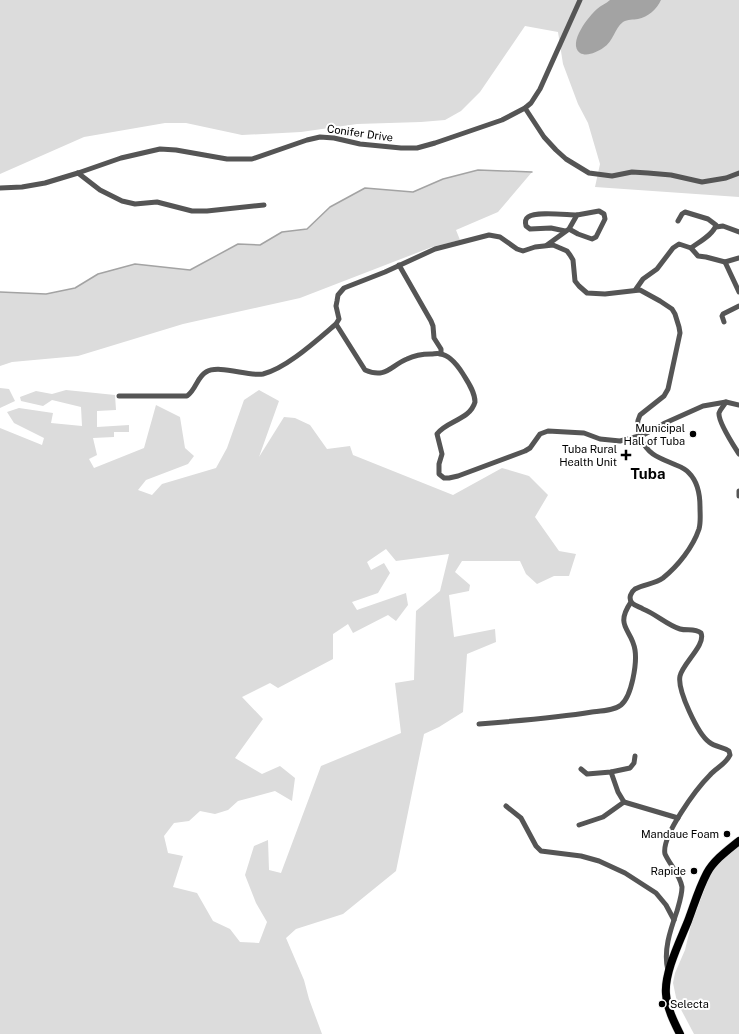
<svg xmlns="http://www.w3.org/2000/svg" width="739" height="1034" viewBox="0 0 739 1034" font-family="'Public Sans',sans-serif">
<rect width="100%" height="100%" fill="#fff"/>
<g fill="#dcdcdc" fill-rule="evenodd">
<polygon points="0,0 739,0 739,197 595,187 600,164 588,123 578,104 563,64 558,32 525,26 480,92 461,111 445,120 421,122 357,124 301,132 242,135 186,123 165,123 84,137 0,174"/>
<polygon points="478,170 532,172 498,212 456,230 460,240 432,247 300,298 183,324 78,356 12,362 0,366 0,292 46,294 75,288 98,274 135,264 190,270 238,244 260,245 282,232 307,229 330,207 365,188 413,192 443,179"/>
<polygon points="0,388 9,389 15,401 0,408"/>
<path d="M 66,390 L 115,395 L 116,410 L 97,411 L 97,427 L 129,425 L 129,432 L 114,432 L 114,437 L 93,438 L 97,455 L 89,459 L 94,468 L 144,448 L 156,405 L 180,417 L 185,448 L 194,456 L 188,464 L 146,480 L 138,490 L 152,495 L 162,484 L 216,468 L 227,448 L 244,400 L 259,390 L 279,401 L 259,457 L 284,417 L 295,418 L 310,425 L 327,449 L 350,446 L 353,455 L 453,495 L 502,468 L 529,476 L 548,495 L 535,517 L 559,551 L 576,554 L 569,576 L 554,576 L 537,584 L 526,574 L 520,561 L 462,561 L 455,572 L 470,585 L 469,591 L 449,595 L 454,637 L 495,629 L 496,642 L 467,654 L 463,712 L 439,727 L 424,734 L 396,871 L 343,914 L 296,929 L 286,938 L 304,980 L 309,999 L 322,1034 L 0,1034 L 0,428 L 42,445 L 44,438 L 14,423 L 7,412 L 19,408 L 53,413 L 51,423 L 82,426 L 81,407 L 52,400 L 43,406 L 21,401 L 20,397 L 36,391 L 52,394 ZM 386,549 L 396,561 L 449,554 L 440,591 L 416,611 L 414,680 L 395,683 L 401,733 L 321,766 L 281,873 L 269,870 L 268,840 L 254,846 L 245,875 L 256,903 L 267,922 L 259,943 L 240,942 L 230,929 L 213,921 L 197,893 L 173,887 L 183,856 L 168,853 L 164,836 L 174,823 L 189,821 L 200,811 L 215,814 L 228,810 L 238,801 L 275,791 L 292,801 L 295,778 L 280,766 L 262,774 L 235,758 L 263,719 L 242,697 L 270,683 L 278,688 L 333,659 L 333,634 L 348,624 L 353,633 L 388,615 L 396,621 L 408,605 L 406,593 L 357,610 L 352,602 L 378,593 L 390,573 L 384,563 L 371,570 L 367,562 Z"/>
<polygon points="739,843 739,1034 694,1034 677,1002 673,983 675,973 685,950 691,925 711,872 715,866"/>
</g>
<path fill="#a3a3a3" d="M 610,0 L 661,0 C 657,9 648,17 638,19 C 633,20 628,19 623,22 C 614,29 614,41 603,48 C 597,52 587,57 580,53 C 567,43 589,16 597,9 C 601,5 606,4 610,0 Z"/>
<g fill="none" stroke-linecap="round" stroke-linejoin="round">
<polyline stroke="#a3a3a3" stroke-width="1.5" points="0,292 46,294 75,288 98,274 135,264 190,270 238,244 260,245 282,232 307,229 330,207 365,188 413,192 443,179 478,170 532,172"/>
<defs>
<path id="primary" d="M 680,1034 C 674,1022 667,1008 666,994 C 664,973 680,941 688,921 C 694,905 699,888 707,873 C 714,860 728,850 739,841"/>
</defs>
<use href="#primary" stroke="#dbdbdb" stroke-width="9"/>
<g stroke="#555" stroke-width="5">
<polyline points="525,108 544,137 556,150 566,159 589,173 612,176 632,172 648,173 671,175 702,182 726,178 739,173"/>
<polyline points="78,173 100,190 122,201 135,204 157,202 192,211 207,211 264,205"/>
<polyline points="0,188 22,187 45,183 78,173 121,158 160,149 176,150 227,159 252,159 307,140 320,137 334,138 360,144 401,148 417,148 435,143 502,120 525,108 531,103 540,89 580,0"/>
<path d="M 678,221 L 682,214 L 685,212 L 708,219 L 716,225 C 714,234 699,242 691,248"/>
<polyline points="716,227 723,226 739,232"/>
<path d="M 565,231 L 551,228 L 530,229 L 526,226 C 525,222 525,219 528,217 C 536,211 567,215 577,215"/>
<polyline points="547,245 569,229 577,215 599,211 604,214 605,219 596,237 592,239 578,234 569,229"/>
<polyline points="725,262 739,258"/>
<polyline points="399,265 431,321 433,326 434,338 441,349 441,353"/>
<polyline points="636,289 643,279 657,269 673,248 679,244 691,248 698,256 706,257 725,262 739,292"/>
<polyline points="724,322 722,316 723,314 739,306"/>
<path d="M 336,324 L 365,370 C 386,379 390,366 407,359 C 415,355 423,354 431,354 C 434,354 438,353 440,354 C 450,355 458,366 463,374 C 468,382 475,392 475,402 C 470,420 446,421 437,434 L 442,454 L 439,464 L 439,474 L 444,478 L 449,478 L 458,476 L 525,451 L 530,448 L 540,434 L 548,431 L 584,433 L 600,439 L 620,441 L 643,435 L 665,423 L 703,406 L 726,402 L 739,405"/>
<path d="M 119,396 L 187,396 C 196,390 197,377 206,372 C 219,364 249,377 263,374 C 287,368 317,340 336,324 L 339,319 L 336,306 L 337,301 L 338,295 L 344,288 L 385,272 L 435,249 L 489,235 L 500,237 L 517,249 L 523,251 L 535,247 L 553,245 L 567,251 L 570,255 L 573,260 L 575,281 L 579,286 L 587,293 L 605,294 L 640,290 L 660,301 L 672,309 L 675,314 L 679,327 L 680,333 L 668,389 L 664,396 L 640,415 C 636,423 637,431 641,439 C 649,456 660,458 676,465 C 681,467 686,469 689,473 C 698,482 700,495 700,507 C 700,514 701,522 699,529 C 693,547 678,566 663,578 C 655,584 644,584 635,589 C 631,592 628,598 632,603 C 635,606 640,607 643,609 C 656,614 667,625 680,629 C 687,631 695,628 701,633 C 706,645 683,663 680,676 C 677,690 698,734 709,742 C 715,747 723,747 729,751 L 730,755 C 726,764 716,768 710,775 C 697,788 661,836 665,854 C 670,865 680,875 682,887 C 682,895 679,904 677,911 C 670,931 663,951 668,971"/>
<path d="M 726,402 C 724,406 720,409 719,413 C 718,422 734,446 739,454"/>
<polyline points="739,491 739,496"/>
<path d="M 479,724 C 517,721 555,718 592,712 C 601,711 613,711 621,705 C 632,696 637,663 635,650 C 632,629 614,627 631,602"/>
<polyline points="581,769 587,774 611,772 630,768 634,763 635,756"/>
<polyline points="611,772 618,792 624,802 678,818"/>
<polyline points="506,806 521,818 536,846 541,851 581,856 599,861 625,873 656,893 666,905 674,920"/>
<polyline points="579,825 603,817 624,802"/>
</g>
<use href="#primary" stroke="#000" stroke-width="8"/>
</g>
<g fill="#000" stroke="#fff" stroke-width="1.5">
<circle cx="693" cy="434" r="4"/>
<path d="M624 449h4v4h4v4h-4v4h-4v-4h-4v-4h4z"/>
<circle cx="727" cy="834" r="4"/>
<circle cx="694" cy="871" r="4"/>
<circle cx="662" cy="1004" r="4"/>
</g>
<g text-anchor="middle" stroke-width="4" stroke-linejoin="round" paint-order="stroke">
<g font-size="11" fill="#000" stroke="#fff">
<text transform="translate(360 133) rotate(8)" y="4">Conifer Drive</text>
</g>
<g font-size="11" fill="#000" stroke="#fff" text-anchor="end">
<text x="685" y="432">Municipal<tspan x="685" dy="13">Hall of Tuba</tspan></text>
<text x="617" y="453">Tuba Rural<tspan x="617" dy="13">Health Unit</tspan></text>
<text x="719" y="838">Mandaue Foam</text>
<text x="686" y="875">Rapide</text>
<text x="670" y="1008" text-anchor="start">Selecta</text>
</g>
<g font-size="15" font-weight="bold" fill="#000" stroke="#fff">
<text x="648" y="479">Tuba</text>
</g>
</g>
</svg>
